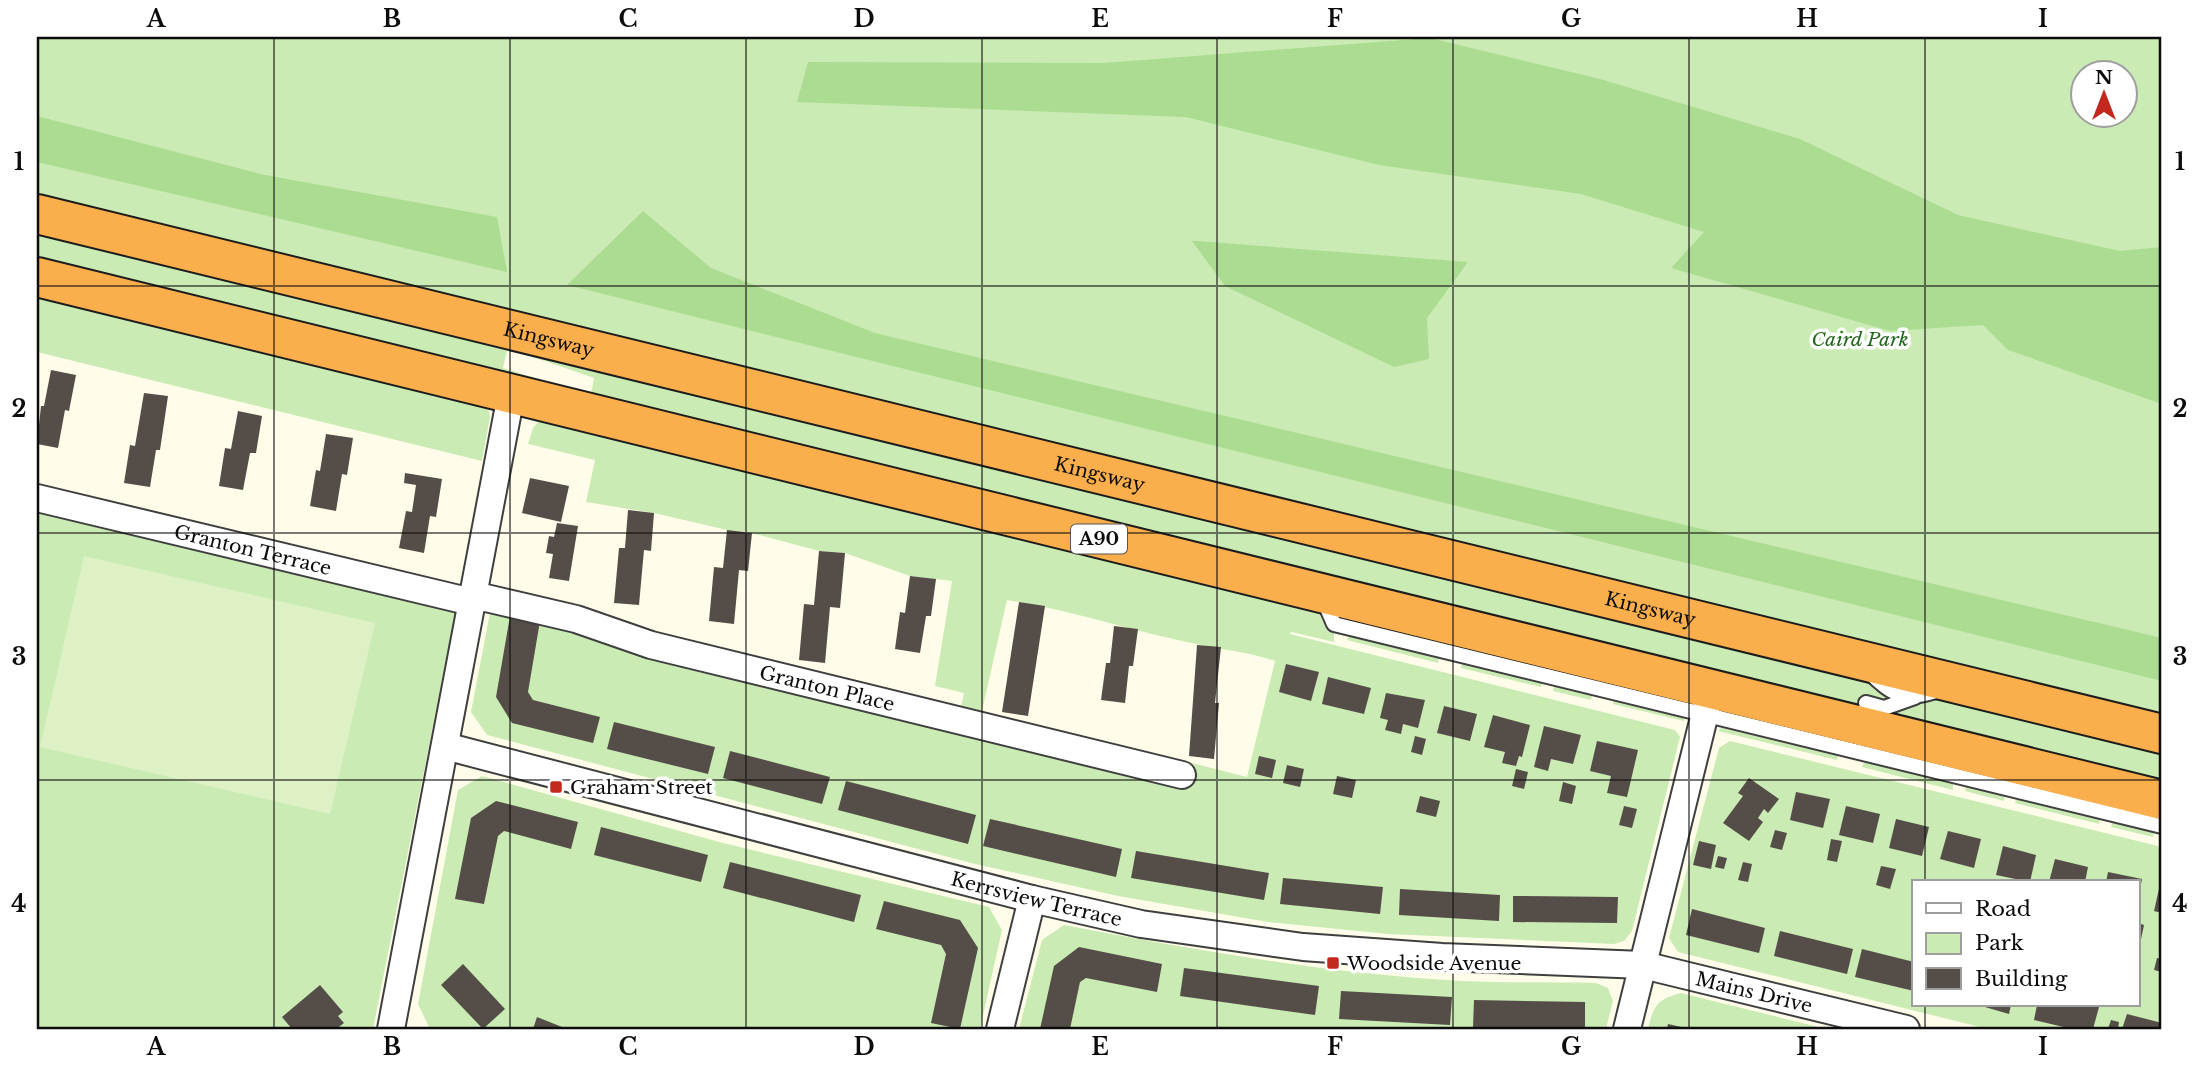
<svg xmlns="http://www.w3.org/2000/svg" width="2199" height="1066" viewBox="0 0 2199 1066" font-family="'Libre Baskerville',serif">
<rect width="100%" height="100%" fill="#fffdea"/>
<g fill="#caebb3" fill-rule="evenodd">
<path d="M 37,37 L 2162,37 L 2162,723 L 37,202 ZM 2084,74 L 2126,74 L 2126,116 L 2084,116 Z"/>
<polygon points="37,226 509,342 503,368 567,388 37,265"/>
<polygon points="37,292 487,402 490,417 482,461 37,352"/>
<polygon points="534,350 1849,670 1889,697 1881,701 1886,713 1945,695 2162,748 2162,787 590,400 594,378 533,357"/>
<path d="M 540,420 L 1315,603 L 1323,622 L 1334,624 L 1334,642 L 1291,632 L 1290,634 L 1675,730 L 1680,737 L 1632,931 L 1624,941 L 1614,944 L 1388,934 L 1268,922 L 1118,896 L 971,863 L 487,735 L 471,712 L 491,607 L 1183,785 L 1188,762 L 1247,777 L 1275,661 C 1249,652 1222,650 1196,644 C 1132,631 1071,610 1007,600 L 982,711 L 961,706 L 964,693 L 935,686 L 952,581 L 910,576 L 845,553 L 819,551 L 752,533 L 727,530 L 654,513 L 586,502 L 595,460 L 528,444 L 533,428 Z"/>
<polygon points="37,512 456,609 373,1029 37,1029"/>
<polygon points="1349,633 1440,655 1438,663 1347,640"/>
<polygon points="1463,660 1542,680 1541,687 1461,668"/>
<polygon points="1555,683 1593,692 1591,700 1553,691"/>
<polygon points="1614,698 1685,715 1684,721 1613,704"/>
<polygon points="1724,725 1839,753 1837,760 1718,731"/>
<path d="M 1730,741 L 2162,847 L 2162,1029 L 1988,1029 L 1678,952 L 1669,938 L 1719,748 ZM 1914,882 L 2138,882 L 2138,1005 L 1914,1005 Z"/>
<polygon points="1866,759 1953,780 1953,790 1862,767"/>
<polygon points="482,776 723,843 989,907 1002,930 980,1029 430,1029 418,1004 458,790"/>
<polygon points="1966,784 2005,794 2004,801 1965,791"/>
<polygon points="2017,796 2101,816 2099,824 2015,803"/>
<polygon points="2113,820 2155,830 2153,837 2111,827"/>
<path d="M 1064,925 C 1196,950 1329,974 1463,981 C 1508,983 1552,982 1596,983 L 1608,988 L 1613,1001 L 1606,1029 L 1019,1029 L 1042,940 Z"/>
<path d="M 1681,993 L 1826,1029 L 1648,1029 C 1654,1005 1656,1000 1681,993 Z"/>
</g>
<g fill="#abdc91">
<polygon points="1430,38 1600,79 1800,139 1958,215 2120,251 2162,247 2162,404 2008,350 1983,325 1890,331 1671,268 1704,232 1581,194 1379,165 1186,117 797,102 808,62 1104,63"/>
<polygon points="37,116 265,175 497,217 507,272 37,162"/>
<polygon points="643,211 711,268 875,333 2162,638 2162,681 567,285"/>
<polygon points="1192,241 1197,241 1468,262 1427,318 1429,359 1394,367 1225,286"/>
</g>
<polygon fill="#ddf1c5" points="84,556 375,623 330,814 40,747"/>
<g fill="#554e48">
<polygon points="51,370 76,375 69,411 65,410 58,448 37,444 41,406 44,406"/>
<polygon points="144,393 168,396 160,450 156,450 150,487 124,483 130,445 135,446"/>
<polygon points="238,411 262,416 256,453 250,453 243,490 219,486 225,448 231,449"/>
<polygon points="326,434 353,438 347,475 342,474 336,511 310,506 316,470 320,471"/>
<polygon points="405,473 442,479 436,517 430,516 424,553 399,548 406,511 412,512 416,485 404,483"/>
<polygon points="530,478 569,486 561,522 522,513"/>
<polygon points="628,510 654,513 651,551 644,550 639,605 614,603 619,548 625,548"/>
<polygon points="557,523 578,526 569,581 549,578 553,554 546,553 549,536 554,537"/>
<polygon points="727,530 752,533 748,571 739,570 734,624 709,621 714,567 723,568"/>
<polygon points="819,551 845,553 840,608 830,607 825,663 799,660 804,604 814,605"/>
<polygon points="910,576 936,579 931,616 926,616 920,653 895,649 900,612 905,613"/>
<polygon points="1019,602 1045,606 1028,716 1002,712"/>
<polygon points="510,616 540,621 528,692 533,700 600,717 593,743 512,723 496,697"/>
<polygon points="1114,626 1138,629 1133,666 1129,666 1125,703 1101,700 1106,663 1110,663"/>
<polygon points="1197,645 1221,647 1215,703 1219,703 1214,759 1189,756"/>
<polygon points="1286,664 1319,672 1311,701 1279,692"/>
<polygon points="1328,677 1371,688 1364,714 1322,704"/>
<polygon points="1386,693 1425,700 1418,728 1403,724 1401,734 1385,730 1388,720 1380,718"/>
<polygon points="1444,706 1477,714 1470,741 1437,733"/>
<polygon points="1493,715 1530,725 1522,757 1519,756 1516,766 1502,763 1505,752 1484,747"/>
<polygon points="614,722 715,747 708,774 607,749"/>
<polygon points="1544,726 1581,735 1573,764 1551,759 1548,771 1534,767"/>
<polygon points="1415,736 1426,739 1422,755 1411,752"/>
<polygon points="1597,741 1638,750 1627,797 1607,793 1611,776 1590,771"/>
<polygon points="730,751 830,777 822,804 723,778"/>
<polygon points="1259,756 1276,760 1272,778 1255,774"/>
<polygon points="1287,765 1304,769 1300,787 1283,783"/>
<polygon points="1516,769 1528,772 1524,789 1512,786"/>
<polygon points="1337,776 1356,780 1352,798 1333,794"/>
<polygon points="1749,778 1779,799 1768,813 1764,809 1758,818 1763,822 1749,841 1723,823 1743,796 1738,793"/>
<polygon points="846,781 976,815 968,844 838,810"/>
<polygon points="1563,782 1576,786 1572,804 1559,801"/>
<polygon points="1796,792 1830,799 1823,828 1790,820"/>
<polygon points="1420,796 1440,801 1436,817 1416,812"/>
<polygon points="496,801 578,822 571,849 504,831 498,836 484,904 455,899 471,818"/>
<polygon points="1624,806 1637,809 1632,828 1619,825"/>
<polygon points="1846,806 1880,814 1873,843 1839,835"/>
<polygon points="990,819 1122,849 1116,877 983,846"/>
<polygon points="1896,819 1929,827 1922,856 1889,848"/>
<polygon points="601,827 708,855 701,882 594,855"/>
<polygon points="1775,830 1787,833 1782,850 1770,847"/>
<polygon points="1948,831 1981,839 1974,868 1940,859"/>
<polygon points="1831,839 1842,841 1837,862 1827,860"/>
<polygon points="1699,841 1716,845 1711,869 1693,865"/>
<polygon points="2003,846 2036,855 2030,882 1996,875"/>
<polygon points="1136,851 1269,873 1264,900 1131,878"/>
<polygon points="1718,856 1727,858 1724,869 1715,867"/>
<polygon points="2055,859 2088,867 2085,882 2049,882"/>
<polygon points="730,862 861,895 854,922 723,888"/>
<polygon points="1743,862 1752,864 1748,882 1738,880"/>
<polygon points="1881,866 1896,869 1890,889 1876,885"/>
<polygon points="2108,872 2142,879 2139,893 2138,882 2106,882"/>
<polygon points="1283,878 1383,887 1380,914 1280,904"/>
<polygon points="2161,880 2162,880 2162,913 2154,911"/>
<polygon points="1400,889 1500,895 1499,921 1399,915"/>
<polygon points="1513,896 1618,897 1617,923 1513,922"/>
<polygon points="884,901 960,920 978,948 960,1029 931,1023 946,954 941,945 876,929"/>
<polygon points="1692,909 1765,928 1759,953 1686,935"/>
<polygon points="2138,923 2144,925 2140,944 2138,943"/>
<polygon points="1780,931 1853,949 1847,974 1774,956"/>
<polygon points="1079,947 1162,964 1157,992 1086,978 1080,982 1070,1029 1040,1029 1054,966"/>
<polygon points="1862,949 1914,962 1914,991 1855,977"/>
<polygon points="2157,958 2162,959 2162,972 2154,970"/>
<polygon points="463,964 505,1009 483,1029 441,985"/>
<polygon points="1184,968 1319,986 1315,1015 1180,996"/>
<polygon points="320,985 343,1012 338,1016 344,1023 336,1029 292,1029 282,1017"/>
<polygon points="1341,991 1452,997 1450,1025 1339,1019"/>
<polygon points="1474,1000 1585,1002 1585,1029 1473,1027"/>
<polygon points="1978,1005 2011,1005 2009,1014"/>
<polygon points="2037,1005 2091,1005 2099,1007 2093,1029 2072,1029 2034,1020"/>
<polygon points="2127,1014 2162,1023 2162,1029 2122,1029"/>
<polygon points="537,1017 567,1029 533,1029"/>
<polygon points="2111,1020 2119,1022 2118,1029 2108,1029"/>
<polygon points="1668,1024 1686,1028 1686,1029 1667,1029"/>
</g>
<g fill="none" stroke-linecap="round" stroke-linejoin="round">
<defs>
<g id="lane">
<polyline points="1323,599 1334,624 2162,826"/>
<path d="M 1870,673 C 1895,697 1905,701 1939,690"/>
<polyline points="1866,703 1884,708 1915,697"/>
</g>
<g id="street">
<path id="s1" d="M 37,498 L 459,599 L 486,598 L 576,619 L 651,645 L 1182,775"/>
<path id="s2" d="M 445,746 L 1032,899 L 1141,924 L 1303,947 L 1442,957 L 1643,965 L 1906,1029"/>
<polyline points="391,1029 511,395"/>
<polyline points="1000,1029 1032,899"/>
<polyline points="1627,1029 1711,689"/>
</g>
<g id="highway">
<path id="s3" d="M 37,214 L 2162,734"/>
<polyline points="37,277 2162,800"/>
</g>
</defs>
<use href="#lane" stroke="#3f3f3f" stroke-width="18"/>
<use href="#street" stroke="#3f3f3f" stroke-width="30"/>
<use href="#highway" stroke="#1d1d1d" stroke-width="42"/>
<use href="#lane" stroke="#fff" stroke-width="14"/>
<use href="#street" stroke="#fff" stroke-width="26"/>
<use href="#highway" stroke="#fbaf4c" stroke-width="38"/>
</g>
<path fill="none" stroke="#0c0c0c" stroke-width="2" stroke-opacity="0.55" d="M 274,37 L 274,1029M 510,37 L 510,1029M 746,37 L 746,1029M 982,37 L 982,1029M 1217,37 L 1217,1029M 1453,37 L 1453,1029M 1689,37 L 1689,1029M 1925,37 L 1925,882M 37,286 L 2162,286M 37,533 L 2162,533M 37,780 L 2162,780M 1925,1005 L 1925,1029"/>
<g fill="#c2281e" stroke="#fff" stroke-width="2.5">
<rect x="549" y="780" width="14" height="14" rx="3.5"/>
<rect x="1326" y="956" width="14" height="14" rx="3.5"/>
</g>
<g text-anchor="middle" stroke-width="7" stroke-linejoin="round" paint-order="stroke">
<rect fill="#fff" stroke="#555" stroke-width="2" x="1071" y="524.5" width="56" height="29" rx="5"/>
<g font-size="18" font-weight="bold" fill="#0c0c0c">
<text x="1099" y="545">A90</text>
</g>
<g font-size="19" fill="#0c0c0c" stroke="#fff">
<text dy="7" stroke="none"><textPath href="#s3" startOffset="527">Kingsway</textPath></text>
<text dy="7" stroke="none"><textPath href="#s3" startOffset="1094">Kingsway</textPath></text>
<text dy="7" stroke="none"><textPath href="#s1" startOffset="222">Granton Terrace</textPath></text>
<text dy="7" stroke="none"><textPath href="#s3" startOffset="1661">Kingsway</textPath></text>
<text dy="7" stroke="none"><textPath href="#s1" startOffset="814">Granton Place</textPath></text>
<text dy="7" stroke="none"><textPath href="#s2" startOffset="611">Kerrsview Terrace</textPath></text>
<text dy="7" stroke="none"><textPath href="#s2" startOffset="1337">Mains Drive</textPath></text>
</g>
<g font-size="19" font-style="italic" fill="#21661a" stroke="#fff">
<text x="1860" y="346">Caird Park</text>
</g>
<g font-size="19" fill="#0c0c0c" stroke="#fff" text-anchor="start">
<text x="570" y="794">Graham Street</text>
<text x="1347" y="970">Woodside Avenue</text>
</g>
</g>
<rect width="2199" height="1066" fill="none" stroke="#ffffff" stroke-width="77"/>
<rect x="1912" y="880" width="228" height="126" fill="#ffffff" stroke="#9e9e9e" stroke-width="2"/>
<rect x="1926" y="903" width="35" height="10" fill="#ffffff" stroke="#9e9e9e" stroke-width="2"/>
<text x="1975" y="916" font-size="21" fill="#0c0c0c">Road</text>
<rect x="1926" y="933" width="35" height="21" fill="#caebb3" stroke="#9e9e9e" stroke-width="2"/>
<text x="1975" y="950" font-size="21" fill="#0c0c0c">Park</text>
<rect x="1926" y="968" width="35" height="21" fill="#554e48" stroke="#9e9e9e" stroke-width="2"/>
<text x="1975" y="986" font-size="21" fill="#0c0c0c">Building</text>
<g transform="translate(2104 94)"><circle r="33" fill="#ffffff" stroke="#9e9e9e" stroke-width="2"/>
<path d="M0-5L12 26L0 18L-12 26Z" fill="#c2281e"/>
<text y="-10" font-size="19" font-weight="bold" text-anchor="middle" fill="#0c0c0c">N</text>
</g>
<rect x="38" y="38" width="2122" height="990" fill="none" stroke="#0c0c0c" stroke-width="2.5"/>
<g font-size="23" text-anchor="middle" font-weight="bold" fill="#0c0c0c">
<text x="156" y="27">A</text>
<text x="392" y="27">B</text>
<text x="628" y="27">C</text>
<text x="864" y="27">D</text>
<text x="1100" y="27">E</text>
<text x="1335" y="27">F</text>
<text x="1571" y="27">G</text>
<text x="1807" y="27">H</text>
<text x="2043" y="27">I</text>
<text x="19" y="170">1</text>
<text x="2180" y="170">1</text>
<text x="19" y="417">2</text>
<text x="2180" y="417">2</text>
<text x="19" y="665">3</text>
<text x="2180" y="665">3</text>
<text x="19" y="912">4</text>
<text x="2180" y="912">4</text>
<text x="156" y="1055">A</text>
<text x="392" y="1055">B</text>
<text x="628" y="1055">C</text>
<text x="864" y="1055">D</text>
<text x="1100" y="1055">E</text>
<text x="1335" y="1055">F</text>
<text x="1571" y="1055">G</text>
<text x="1807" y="1055">H</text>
<text x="2043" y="1055">I</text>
</g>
</svg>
